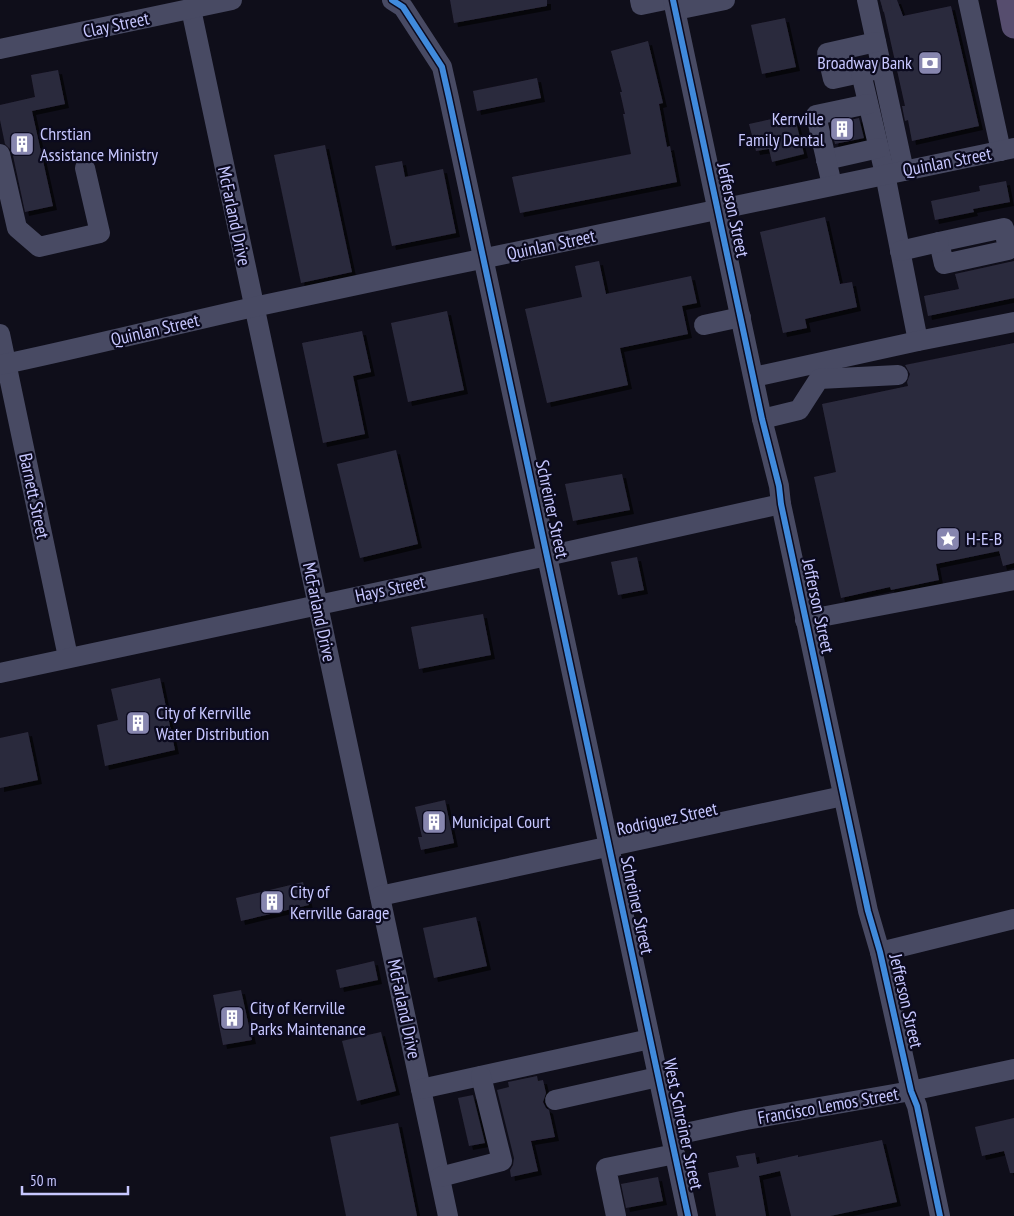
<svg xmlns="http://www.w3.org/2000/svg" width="1014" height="1216" viewBox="0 0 1014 1216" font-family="'PT Sans Narrow',sans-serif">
<defs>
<filter id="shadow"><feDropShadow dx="4" dy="4" stdDeviation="0" flood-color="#0009"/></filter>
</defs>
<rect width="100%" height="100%" fill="#0f0e1a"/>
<g fill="#2c2a3d" filter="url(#shadow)">
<polygon points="450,0 547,0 547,6 454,23"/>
<polygon points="880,0 897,0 903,16 951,6 979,126 912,141 908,120 905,121 902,106 905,106 884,12"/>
<polygon points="785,18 796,67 762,74 751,25"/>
<polygon points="648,41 663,103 659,104 667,147 670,146 677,182 520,213 512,177 631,154 623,114 625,114 620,92 622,92 611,51"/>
<polygon points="58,70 65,104 32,111 53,206 25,212 12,151 5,144 0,120 0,105 35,97 31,75"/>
<polygon points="537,78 541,98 477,111 473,91"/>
<polygon points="794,114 804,154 772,162 769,149 756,151 749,124"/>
<polygon points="859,118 864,138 835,144 830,124"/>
<polygon points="325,145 352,272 301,283 274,155"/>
<polygon points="402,161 405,177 443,169 456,233 392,246 375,166"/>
<polygon points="1006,181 1010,202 973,209 974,212 935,220 931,201 980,191 979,186"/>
<polygon points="825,217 840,284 852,282 857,307 805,319 807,328 783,333 760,232"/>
<polygon points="599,261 606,294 691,276 697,303 682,306 688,334 620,348 628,385 547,403 525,309 582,297 575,266"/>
<polygon points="1014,261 1014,298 928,316 924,296 959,289 955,274"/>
<polygon points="447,311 464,390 408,402 391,323"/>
<polygon points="362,331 371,372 353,376 365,434 323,443 302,343"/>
<polygon points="1014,343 1014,563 1003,566 999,551 936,564 939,580 891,590 890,587 841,598 814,477 836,472 822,404 908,386 907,382 910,374 905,365"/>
<polygon points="396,450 418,544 360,558 337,464"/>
<polygon points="622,474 630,510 573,521 565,484"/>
<polygon points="637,557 644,590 618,595 611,562"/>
<polygon points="483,614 491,655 419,669 411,627"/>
<polygon points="160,678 175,750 105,766 97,725 118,720 111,689"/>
<polygon points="28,732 38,780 0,788 0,738"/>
<polygon points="445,800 454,843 421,850 418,837 422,837 415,807"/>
<polygon points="303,882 309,905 241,921 236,898"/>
<polygon points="476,917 487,966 434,978 423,928"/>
<polygon points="374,961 378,980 340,988 336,970"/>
<polygon points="241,990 252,1040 223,1045 213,995"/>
<polygon points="381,1032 396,1091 357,1101 342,1041"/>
<polygon points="537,1076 538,1081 543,1080 546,1093 543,1102 546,1108 549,1110 555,1137 531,1141 538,1171 511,1177 510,1170 513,1165 514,1158 497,1090 509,1087 508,1082"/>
<polygon points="473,1095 485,1143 469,1146 458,1098"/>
<polygon points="1014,1118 1014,1173 1010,1173 1004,1151 982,1156 975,1127"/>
<polygon points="398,1123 417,1216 346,1216 330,1137"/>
<polygon points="882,1140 897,1202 830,1216 791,1216 780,1171 759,1176 766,1216 716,1216 708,1173 739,1167 736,1156 755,1153 757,1164 798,1155 798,1157"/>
<polygon points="658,1177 663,1201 626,1208 621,1184"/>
</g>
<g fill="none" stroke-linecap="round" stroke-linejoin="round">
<polyline stroke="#2b2a3c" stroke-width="20" stroke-dasharray="20 10" stroke-linecap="butt" points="881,2 890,0"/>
<g stroke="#484a63" stroke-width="20">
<polyline points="392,0 403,7 442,67 449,98 688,1216"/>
<polyline points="640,0 641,5 665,0"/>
<polyline points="673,0 762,419 779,486 781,504 868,911 880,952 911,1091 917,1106 940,1216"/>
<polyline points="867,0 904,171"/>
<polyline points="968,0 1001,151"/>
<polyline points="191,9 448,1216"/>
<polyline points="676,10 725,0"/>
<polyline points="0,49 232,0"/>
<polyline points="874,70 833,79 827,53 876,42"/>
<polyline points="861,73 885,174 918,341"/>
<polyline points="0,154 17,228 39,247 100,233 85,168"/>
<polyline points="826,160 879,148"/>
<polyline points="832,185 816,115 868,104"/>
<polygon points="1004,228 1008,250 944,264 939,242"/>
<polyline points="900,251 939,242"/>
<polyline points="704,325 741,317"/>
<polyline points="0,334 68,657"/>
<path d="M 0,365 C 85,347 169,326 254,307 C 507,253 760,200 1014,148"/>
<polyline points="754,377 918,341 1014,322"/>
<polyline points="762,419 799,410 819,379 898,375"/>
<polyline points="805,620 1014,580"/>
<polyline points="0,673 547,556 781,504"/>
<polyline points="380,896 843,796"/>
<polyline points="880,952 1014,919"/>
<polyline points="421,1089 650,1039"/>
<polyline points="555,1100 658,1077"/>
<polyline points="671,1136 746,1120 911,1091 1014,1069"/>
<polyline points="440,1177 502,1161 481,1076"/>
<polyline points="616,1216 606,1168 675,1154"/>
</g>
<polyline stroke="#564d6e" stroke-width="25" points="1009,0 1014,26"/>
<defs>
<g id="cycleway">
<polyline points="392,0 403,7 442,67 449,98 688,1216"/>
<polyline points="673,0 762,419 779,486 781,504 868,911 880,952 911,1091 917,1106 940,1216"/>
</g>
</defs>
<use href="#cycleway" stroke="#0b0a1e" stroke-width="9"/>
<use href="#cycleway" stroke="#408adc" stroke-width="6"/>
</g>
<defs>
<symbol id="bank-square" viewBox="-11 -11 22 22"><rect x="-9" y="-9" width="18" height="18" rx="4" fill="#8786af" stroke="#0b0a1e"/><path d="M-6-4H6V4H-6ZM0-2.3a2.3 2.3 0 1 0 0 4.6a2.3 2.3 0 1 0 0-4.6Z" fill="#fff"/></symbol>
<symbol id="building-square" viewBox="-11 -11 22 22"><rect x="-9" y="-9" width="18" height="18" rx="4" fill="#8786af" stroke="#0b0a1e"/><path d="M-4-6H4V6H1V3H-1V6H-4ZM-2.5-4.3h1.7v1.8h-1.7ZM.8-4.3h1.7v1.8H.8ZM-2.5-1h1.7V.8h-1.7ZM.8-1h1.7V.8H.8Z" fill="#fff"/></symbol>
<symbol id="sight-square" viewBox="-11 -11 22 22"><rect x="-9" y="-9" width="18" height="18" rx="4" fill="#8786af" stroke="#0b0a1e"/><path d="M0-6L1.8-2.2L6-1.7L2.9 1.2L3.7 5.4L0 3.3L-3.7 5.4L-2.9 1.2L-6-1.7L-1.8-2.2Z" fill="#fff"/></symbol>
</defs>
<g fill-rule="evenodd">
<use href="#bank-square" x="916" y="49" width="28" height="28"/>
<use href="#building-square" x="828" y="115" width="28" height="28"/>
<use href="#building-square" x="8" y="130" width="28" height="28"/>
<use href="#sight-square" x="934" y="525" width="28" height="28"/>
<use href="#building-square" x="124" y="709" width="28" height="28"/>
<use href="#building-square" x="420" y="808" width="28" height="28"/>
<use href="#building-square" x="258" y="888" width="28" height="28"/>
<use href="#building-square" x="218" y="1004" width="28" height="28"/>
</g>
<g text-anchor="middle" stroke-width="4.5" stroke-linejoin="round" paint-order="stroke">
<g font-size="18" fill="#c7c7ff" stroke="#0b0a1e">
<text transform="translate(116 25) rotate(-12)" y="6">Clay Street</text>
<text transform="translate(947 162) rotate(-11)" y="6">Quinlan Street</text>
<text transform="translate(733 210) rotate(78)" y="6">Jefferson Street</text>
<text transform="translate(234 216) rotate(78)" y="6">McFarland Drive</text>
<text transform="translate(551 245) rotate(-12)" y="6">Quinlan Street</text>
<text transform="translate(155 330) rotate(-13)" y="6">Quinlan Street</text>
<text transform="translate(34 496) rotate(78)" y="6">Barnett Street</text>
<text transform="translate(552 509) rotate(78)" y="6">Schreiner Street</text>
<text transform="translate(390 589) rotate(-12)" y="6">Hays Street</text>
<text transform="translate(818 606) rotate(78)" y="6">Jefferson Street</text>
<text transform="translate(319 612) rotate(78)" y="6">McFarland Drive</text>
<text transform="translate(667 819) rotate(-12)" y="6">Rodriguez Street</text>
<text transform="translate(637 905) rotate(78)" y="6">Schreiner Street</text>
<text transform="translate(906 1001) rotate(77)" y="6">Jefferson Street</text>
<text transform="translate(404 1009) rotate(78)" y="6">McFarland Drive</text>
<text transform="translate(828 1106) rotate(-10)" y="6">Francisco Lemos Street</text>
<text transform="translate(683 1124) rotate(78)" y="6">West Schreiner Street</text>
</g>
<g font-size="18" fill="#c7c7ff" stroke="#0b0a1e" text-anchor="start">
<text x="912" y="69" text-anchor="end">Broadway Bank</text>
<text x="824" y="125" text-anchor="end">Kerrville<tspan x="824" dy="21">Family Dental</tspan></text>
<text x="40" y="140">Chrstian<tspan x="40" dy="21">Assistance Ministry</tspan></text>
<text x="966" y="545">H-E-B</text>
<text x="156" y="719">City of Kerrville<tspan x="156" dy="21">Water Distribution</tspan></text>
<text x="452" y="828">Municipal Court</text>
<text x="290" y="898">City of<tspan x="290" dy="21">Kerrville Garage</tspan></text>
<text x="250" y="1014">City of Kerrville<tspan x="250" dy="21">Parks Maintenance</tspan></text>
</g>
</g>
<path d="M22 1186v8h106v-8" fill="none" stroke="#c7c7ff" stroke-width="2.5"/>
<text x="30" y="1186" font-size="15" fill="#c7c7ff" stroke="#0b0a1e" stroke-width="4" paint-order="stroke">50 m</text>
</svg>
